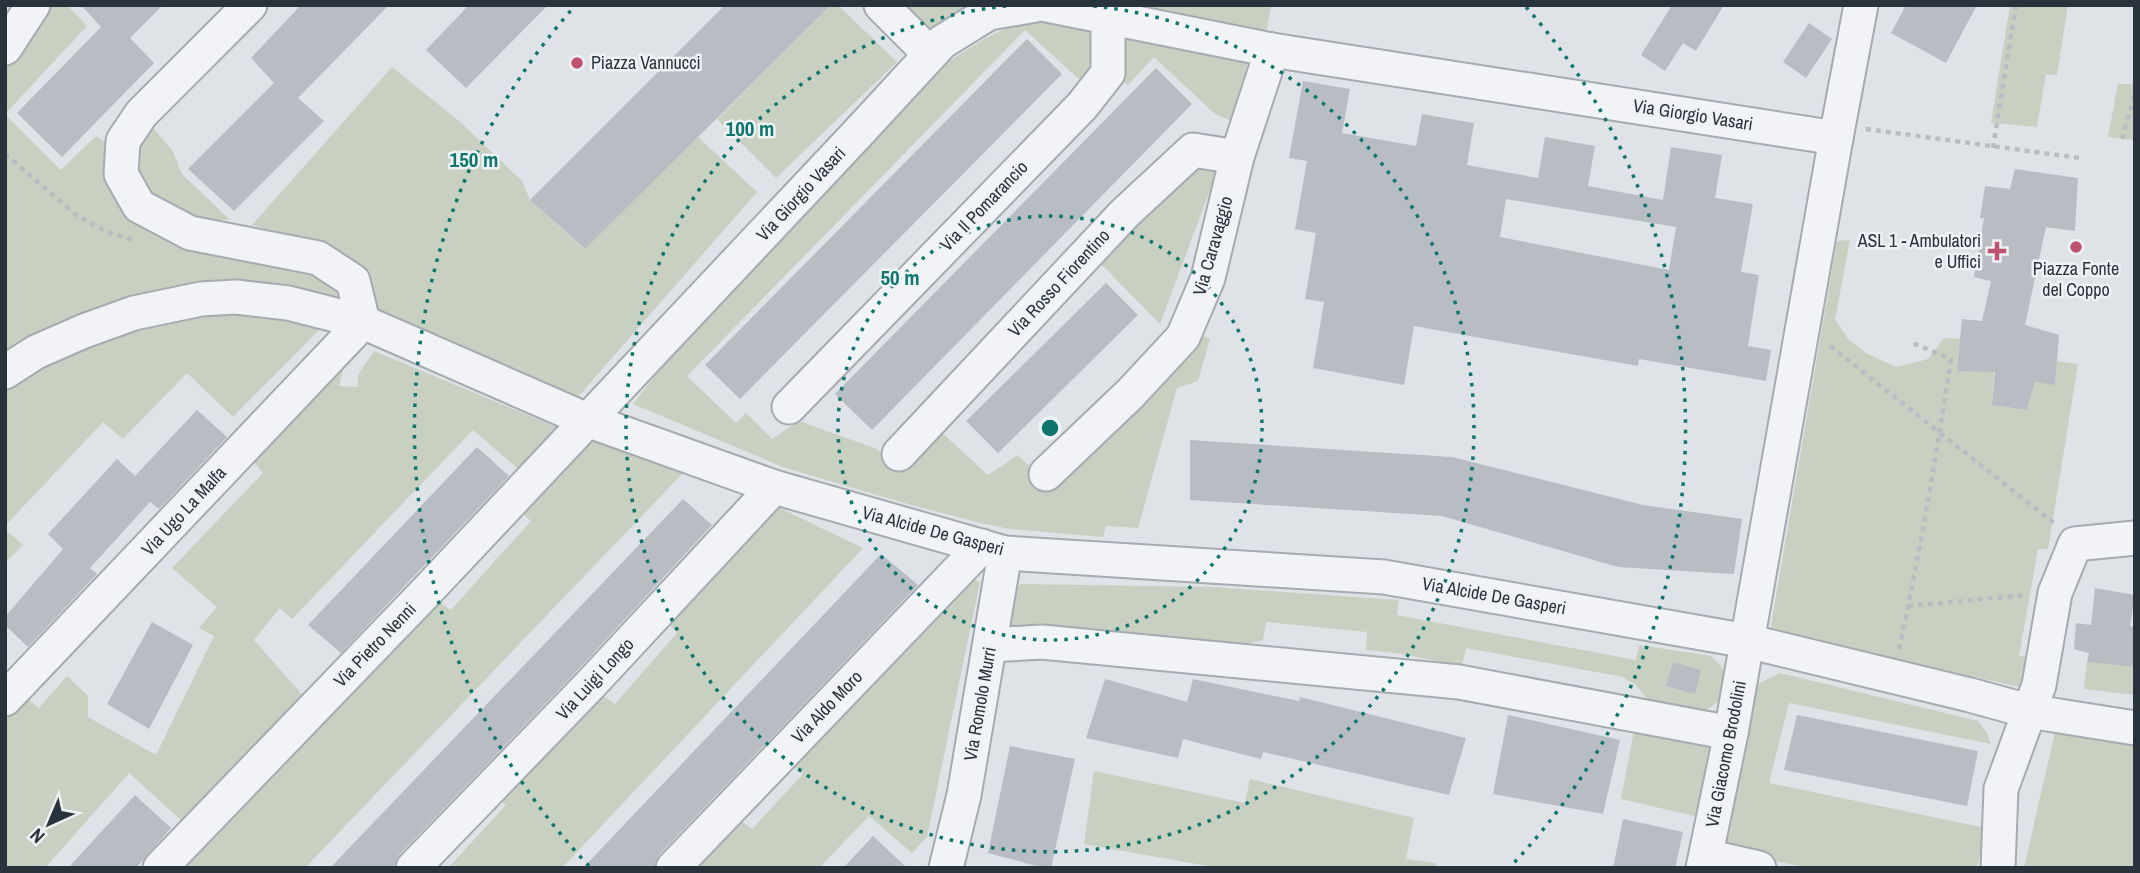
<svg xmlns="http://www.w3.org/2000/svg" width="2140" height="873" viewBox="0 0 2140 873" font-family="'Archivo Narrow',sans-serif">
<rect width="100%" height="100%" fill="#dfe3e7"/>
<g fill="#c7d0c1" fill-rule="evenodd">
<polygon points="42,5 67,5 87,26 5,114 61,170 96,136 112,147 109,175 284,261 336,283 337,302 189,287 104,306 5,356 5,63"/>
<polygon points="831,5 838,5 897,62 776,178 717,119"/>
<polygon points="906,5 972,5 932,30"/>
<polygon points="1115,5 1271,5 1266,35"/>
<polygon points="2010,5 2068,5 2057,75 2046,74 2037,127 1991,123"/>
<polygon points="1029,17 1080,24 1097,33 1098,68 1082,82 1025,30 687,376 736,423 746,413 772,439 799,421 877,449 901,471 940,431 988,475 1018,455 1048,484 1197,334 1210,339 1198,381 1177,388 1138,528 1106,526 1103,537 1010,529 980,523 897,501 783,467 633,404 669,358 941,66 986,38"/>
<polygon points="1119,34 1249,58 1231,121 1215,114 1154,57 1128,85 1118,76"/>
<polygon points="392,67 459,121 522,181 530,200 584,249 698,137 757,192 578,397 373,316 324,246 252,225"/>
<polygon points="2135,70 2135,140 2108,137 2118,84 2132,84"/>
<polygon points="141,114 172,150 182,174 230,220 194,221 149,199 132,174"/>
<polygon points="1194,162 1217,171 1160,324 1099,262"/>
<polygon points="1850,240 1835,319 1848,339 1866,353 1896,367 1928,359 1944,338 1960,339 1957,371 1975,371 1995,359 1992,405 2027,410 2035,382 2055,384 2057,361 2078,364 2048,549 2038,549 2019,656 2034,657 2024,688 1770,631 1837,241"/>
<polygon points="263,307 324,325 233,417 187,373 123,439 103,422 5,526 5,384 85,338 186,313"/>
<polygon points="374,351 556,427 518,469 473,430 292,619 280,608 254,640 314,708 425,593 451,610 531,521 511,502 576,432 683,473 305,868 160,868 194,832 129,773 45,868 5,868 5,699 15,689 39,708 67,676 88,696 88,717 156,755 214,636 199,628 217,607 172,568 263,473 243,448 327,360 343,370 339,386 358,387 358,375"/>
<polygon points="763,500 863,548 562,868 448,868 506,805 488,790 589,686 615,704 677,633 658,612"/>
<polygon points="5,529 23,545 5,563"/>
<polygon points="956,573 980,582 927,837 912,853 869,816 819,868 701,868 686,854 728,811 752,829 803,774 781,755"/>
<path d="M 1021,584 L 1212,587 L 1399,600 L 1397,615 L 1636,660 L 1639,645 L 1711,656 L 1720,665 L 1725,675 L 1720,700 L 1704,712 L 1649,702 L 1637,686 L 1623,677 L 1466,648 L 1462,666 L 1396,653 L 1366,650 L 1367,632 L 1266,622 L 1263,640 L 1241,645 L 1015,630 L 1007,624 L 1009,595 ZM 1673,662 L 1695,693 L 1667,686 Z"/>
<polygon points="2087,662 2135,667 2135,695 2084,689"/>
<polygon points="1780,673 1978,721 1986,731 1991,744 1789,703 1769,783 1986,828 1977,868 1810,868 1718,850 1757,684"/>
<polygon points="1637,715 1719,731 1699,817 1621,799"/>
<polygon points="2057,723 2135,737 2135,868 2024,868"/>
<polygon points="1094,771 1245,803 1250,779 1414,818 1406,859 1436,863 1435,868 1219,868 1084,844"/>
</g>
<g fill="#b7bdc3" fill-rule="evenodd">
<polygon points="81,5 163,5 130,38 154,63 62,157 17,113 101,27"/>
<polygon points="301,5 389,5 298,98 324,121 234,211 188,169 274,83 251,58"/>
<polygon points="469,5 548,5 466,88 426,50"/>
<polygon points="725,5 831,5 585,249 530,200"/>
<polygon points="1672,5 1724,5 1696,51 1683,43 1665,71 1641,55"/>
<polygon points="1906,5 1977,5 1946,63 1891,33"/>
<polygon points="1809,23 1832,39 1806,78 1783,62"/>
<polygon points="1027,39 1062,74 740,399 705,365"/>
<polygon points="1156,68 1192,104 872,430 835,394"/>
<path d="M 1303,81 L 1350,89 L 1342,133 L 1416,146 L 1422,114 L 1474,123 L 1467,165 L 1538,178 L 1545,137 L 1595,146 L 1588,186 L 1663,200 L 1671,147 L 1722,155 L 1715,198 L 1753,204 L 1741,272 L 1759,275 L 1748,346 L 1771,350 L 1766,381 L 1639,359 L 1638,366 L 1414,326 L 1404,385 L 1313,368 L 1324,302 L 1305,299 L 1316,233 L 1295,229 L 1307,161 L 1289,158 ZM 1506,199 L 1676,227 L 1669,270 L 1500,237 Z"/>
<polygon points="2015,169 2078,178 2075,231 2046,227 2025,325 2059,335 2055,385 2035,382 2027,410 1992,405 1995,372 1957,371 1962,319 1982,321 1991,281 1974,277 1984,218 1980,218 1985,186 2010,189"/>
<polygon points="1106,283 1138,315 998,453 966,421"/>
<polygon points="197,410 227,437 159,509 150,502 90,568 97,574 28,647 5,625 5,617 63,549 48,534 117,459 135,476"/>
<polygon points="1190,440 1452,457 1643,505 1742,519 1734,574 1618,567 1442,516 1190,500"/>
<polygon points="477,447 509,476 341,653 308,625"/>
<polygon points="683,499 712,525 575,673 399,855 395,863 394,868 330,868"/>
<polygon points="881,554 918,585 659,855 654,868 583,868"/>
<polygon points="2095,588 2135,595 2130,626 2135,627 2135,667 2087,662 2089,653 2074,649 2076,623 2091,625"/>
<polygon points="152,622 193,645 149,729 107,704"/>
<polygon points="1673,662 1701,670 1695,694 1666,686"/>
<polygon points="1105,679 1187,702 1193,679 1299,701 1300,697 1466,738 1449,795 1263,752 1261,759 1183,739 1178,758 1086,738"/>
<polygon points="1508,715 1620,740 1603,814 1493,794"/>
<polygon points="1797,715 1978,751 1967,806 1784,770"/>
<polygon points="1010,746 1075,759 1051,868 1044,868 988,853"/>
<polygon points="135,795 171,828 136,868 68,868"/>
<polygon points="1623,819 1683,832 1675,868 1613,868"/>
<polygon points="873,836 907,868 843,868"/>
</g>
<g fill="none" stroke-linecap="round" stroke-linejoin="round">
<defs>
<g id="minor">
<polyline points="250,5 141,114 123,141 121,174 139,206 190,233 318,258 353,281 363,322"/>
<polyline points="881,5 930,54"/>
<polyline points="1047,5 1272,50 1836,138 1731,733 1703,868"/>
<polyline points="5,48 33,5"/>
<polyline points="1836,138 1861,5"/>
<polyline points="5,372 36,352 84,331 134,313 201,299 236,297 288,303 363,322 587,420 774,487 1005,553 1384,577 1747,641 1970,695 2028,711 2135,728"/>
<polyline points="789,407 1082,106 1108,73 1108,18"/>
<polyline points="899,454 1125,213 1193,150 1237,157"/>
<polyline points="1046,474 1130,394 1183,337 1208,278 1237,157 1272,50"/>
<polyline points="990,645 1042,642 1459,682 1731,733"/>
<polyline points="5,699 363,322"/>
<polyline points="1706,856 1759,868"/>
<polyline points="160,868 425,593 859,132 942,42 989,13 1036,5"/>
<polyline points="413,868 589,686 774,487"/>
<polyline points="673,868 982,546"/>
<polyline points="946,868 964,795 1005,553"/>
<polyline points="1998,868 2001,789 2039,685 2055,593 2075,544 2135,538"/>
</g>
</defs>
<use href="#minor" stroke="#a5abb0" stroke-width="37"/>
<g stroke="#b9bdc2" stroke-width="4.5" stroke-dasharray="5 5" stroke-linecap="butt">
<polyline points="1866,129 2080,158"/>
<polyline points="2122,139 2135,93"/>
<polyline points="1993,148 2016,5"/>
<polyline points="5,154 76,215 107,232 134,240"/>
<polyline points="1830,346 2054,523"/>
<polyline points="1908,606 2026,595"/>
<path d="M 1899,649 C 1920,553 1936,456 1951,359 L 1910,342"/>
</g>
<use href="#minor" stroke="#f1f3f6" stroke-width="33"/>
</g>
<g fill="none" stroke="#0f766e" stroke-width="3.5" stroke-dasharray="3.5 7">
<circle cx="1050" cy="428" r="212"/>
<path d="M1083 5A424 424 0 1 1 1017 5"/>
<path d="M589 866A636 636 0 0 1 574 7M1526 7A636 636 0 0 1 1511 866"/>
</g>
<g fill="#bf5171" stroke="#eef2f5" stroke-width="2.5">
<circle cx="577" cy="63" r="7"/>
<circle cx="2076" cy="247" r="7"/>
<path d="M1993.5 240.5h7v7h7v7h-7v7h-7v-7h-7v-7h7z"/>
</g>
<g text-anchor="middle" stroke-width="5" stroke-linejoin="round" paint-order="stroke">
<g font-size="18" fill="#2a333c" stroke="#eef2f5" text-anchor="start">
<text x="591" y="69">Piazza Vannucci</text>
<text x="1981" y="247" text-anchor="end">ASL 1 - Ambulatori<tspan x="1981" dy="21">e Uffici</tspan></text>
<text x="2076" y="275" text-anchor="middle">Piazza Fonte<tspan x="2076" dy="21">del Coppo</tspan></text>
</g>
<g font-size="18" fill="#2a333c" stroke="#eef2f5">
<text transform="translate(1693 115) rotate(9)" y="6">Via Giorgio Vasari</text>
<text transform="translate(801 194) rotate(-47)" y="6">Via Giorgio Vasari</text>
<text transform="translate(984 206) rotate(-46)" y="6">Via Il Pomarancio</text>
<text transform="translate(1213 246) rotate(-74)" y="6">Via Caravaggio</text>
<text transform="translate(1059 283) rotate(-47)" y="6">Via Rosso Fiorentino</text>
<text transform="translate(184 511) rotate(-47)" y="6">Via Ugo La Malfa</text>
<text transform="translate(933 531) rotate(15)" y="6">Via Alcide De Gasperi</text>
<text transform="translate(1494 596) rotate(10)" y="6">Via Alcide De Gasperi</text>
<text transform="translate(375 645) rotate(-46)" y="6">Via Pietro Nenni</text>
<text transform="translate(595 679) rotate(-47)" y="6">Via Luigi Longo</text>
<text transform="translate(980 704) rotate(-80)" y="6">Via Romolo Murri</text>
<text transform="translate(827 707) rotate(-46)" y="6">Via Aldo Moro</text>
<text transform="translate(1726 754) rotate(-79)" y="6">Via Giacomo Brodolini</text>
</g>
</g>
<circle cx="1050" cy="428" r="10" fill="#0f766e" stroke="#eef2f5" stroke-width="3.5"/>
<g font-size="21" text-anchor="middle" font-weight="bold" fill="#0f766e" stroke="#eef2f5" stroke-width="5" stroke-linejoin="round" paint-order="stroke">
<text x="750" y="136">100 m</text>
<text x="474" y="167">150 m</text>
<text x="900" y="285">50 m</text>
</g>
<rect width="2140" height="873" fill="none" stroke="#2a333c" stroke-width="14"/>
<g transform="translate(49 824) rotate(224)" stroke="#eef2f5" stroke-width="5" paint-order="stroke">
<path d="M0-5L12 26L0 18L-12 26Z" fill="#2a333c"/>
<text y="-10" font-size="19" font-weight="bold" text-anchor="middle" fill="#2a333c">N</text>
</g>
</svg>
